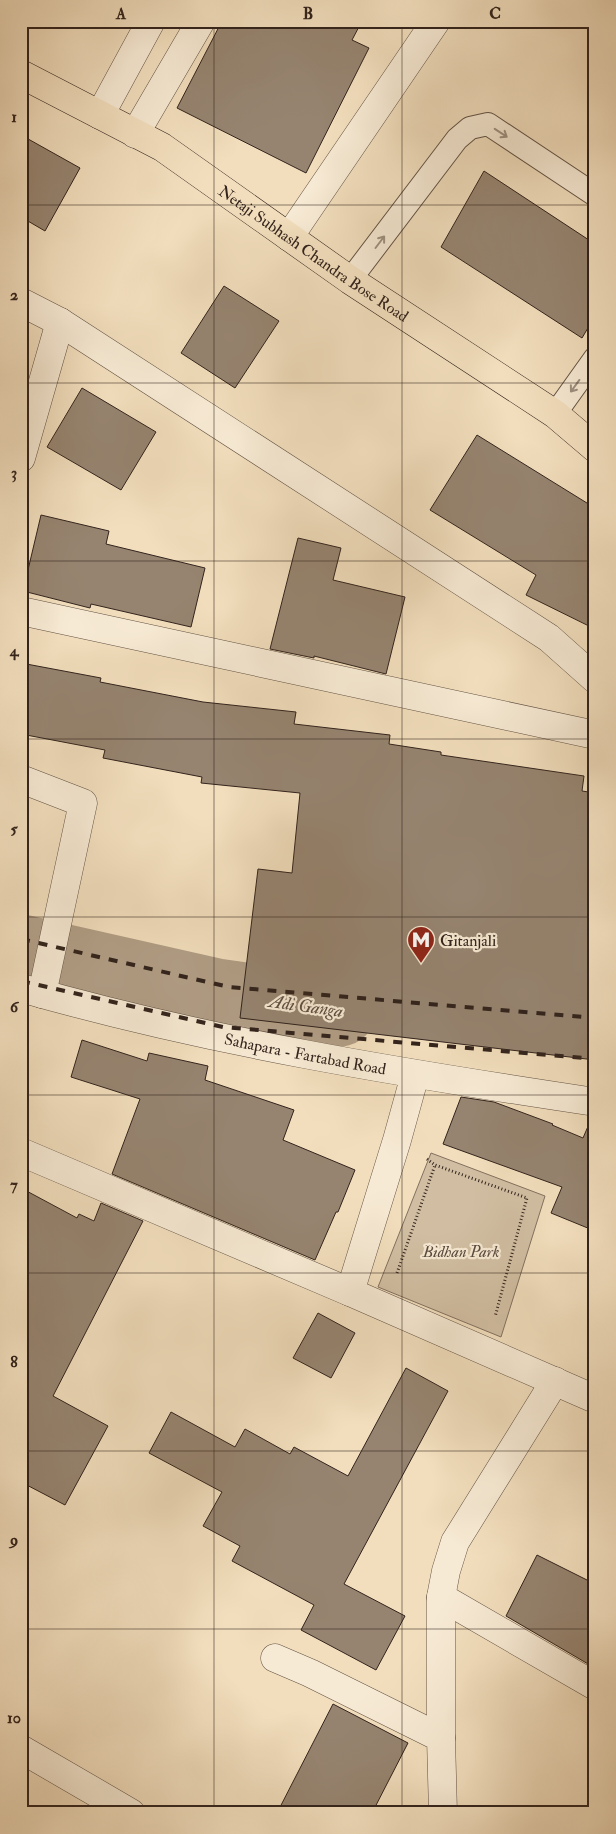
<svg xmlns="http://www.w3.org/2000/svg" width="616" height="1834" viewBox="0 0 616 1834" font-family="'IM FELL Double Pica',serif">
<rect width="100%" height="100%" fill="#f2debd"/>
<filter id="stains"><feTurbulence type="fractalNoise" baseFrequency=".004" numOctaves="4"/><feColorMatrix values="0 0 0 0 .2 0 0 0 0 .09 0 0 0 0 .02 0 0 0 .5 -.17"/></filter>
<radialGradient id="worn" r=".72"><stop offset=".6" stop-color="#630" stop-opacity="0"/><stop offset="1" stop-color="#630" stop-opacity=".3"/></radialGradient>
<polygon fill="#d1bea2" stroke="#82705f" points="431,1153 545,1196 501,1337 378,1287"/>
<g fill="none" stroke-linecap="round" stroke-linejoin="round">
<polyline stroke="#b19e86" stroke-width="71" points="21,950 216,994 340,1011"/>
</g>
<g fill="#968470" stroke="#32231c">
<polygon points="222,21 362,21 352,40 369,48 306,173 177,108"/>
<polygon points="21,135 80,168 45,231 21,217"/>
<polygon points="484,171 595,244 595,316 582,338 441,247"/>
<polygon points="224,286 279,321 235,388 181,353"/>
<polygon points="82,388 156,432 121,490 47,447"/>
<polygon points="477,435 595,508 595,629 526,595 536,575 430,510"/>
<polygon points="41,515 109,531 106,544 205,568 191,627 91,604 90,608 23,591"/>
<polygon points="298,538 341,548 333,580 405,597 386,674 314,656 314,658 270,649"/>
<polygon points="21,663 101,678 100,682 203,702 296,712 294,724 390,735 389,744 441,752 441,755 584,776 582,791 595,793 595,1060 240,1018 258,869 292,873 300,793 201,783 202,777 103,758 105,750 21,734"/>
<polygon points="82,1040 147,1061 149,1053 208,1066 205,1080 294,1110 283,1140 355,1170 338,1212 336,1212 315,1260 112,1174 140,1099 71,1077"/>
<polygon points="461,1097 494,1102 553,1124 552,1125 583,1138 592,1117 595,1117 595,1231 551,1213 562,1187 443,1144"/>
<polygon points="21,1188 77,1218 79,1214 94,1221 101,1203 143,1221 53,1396 108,1426 65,1505 21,1482"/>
<polygon points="318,1313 355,1333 331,1378 293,1358"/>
<polygon points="406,1368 448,1391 344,1584 405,1616 376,1670 301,1630 314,1605 232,1561 240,1546 203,1526 222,1492 149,1453 171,1412 235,1447 245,1429 290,1454 294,1447 348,1476"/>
<polygon points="537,1555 595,1584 595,1668 506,1616"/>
<polygon points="333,1704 408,1743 372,1813 277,1813"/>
</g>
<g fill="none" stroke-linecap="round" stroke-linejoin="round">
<defs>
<g id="lane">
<polyline points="350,280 457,139 470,128 488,124 595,195"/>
<polyline points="555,414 595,358"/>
</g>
<g id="street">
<polyline points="100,115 151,21"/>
<polyline points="135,134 201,21"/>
<polyline points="289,237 436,21"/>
<polyline points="21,302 60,322 549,638 595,679"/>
<polyline points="21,458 60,322"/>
<polyline points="21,611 595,735"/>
<polyline points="21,779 83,803 42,994"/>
<path id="s1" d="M 21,988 C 209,1042 402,1073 595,1102"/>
<polyline points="415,1075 397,1140 350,1292 595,1399"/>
<polyline points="21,1152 350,1292"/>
<polyline points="441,1597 595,1686"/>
<polyline points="275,1658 310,1673 441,1738 443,1813"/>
<polyline points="441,1738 441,1597 446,1571 455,1542 555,1381"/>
<polyline points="21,1749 131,1813"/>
</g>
<g id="primary">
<path id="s2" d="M 21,74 L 162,147 L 350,280 L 555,414 L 595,448"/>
</g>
</defs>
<use href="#lane" stroke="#625244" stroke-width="24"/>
<use href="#street" stroke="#625244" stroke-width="29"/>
<use href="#primary" stroke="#32231c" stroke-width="29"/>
<g stroke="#32231c" stroke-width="3" stroke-dasharray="1 2.5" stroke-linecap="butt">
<polyline points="427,1159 435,1165 527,1198 495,1317"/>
<polyline points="397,1273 435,1165"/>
</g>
<use href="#lane" stroke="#f7ead4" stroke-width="22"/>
<use href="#street" stroke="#f7ead4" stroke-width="28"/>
<use href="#primary" stroke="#f2debd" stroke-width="28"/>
<g stroke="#32231c" stroke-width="4" stroke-dasharray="9 9" stroke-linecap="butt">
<polyline points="21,939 229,987 595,1018"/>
<polyline points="21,981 223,1027 595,1059"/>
</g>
</g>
<defs><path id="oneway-shaft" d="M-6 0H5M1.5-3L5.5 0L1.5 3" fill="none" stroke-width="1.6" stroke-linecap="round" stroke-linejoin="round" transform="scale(1.25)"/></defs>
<g stroke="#9e9081">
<use href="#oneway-shaft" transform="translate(501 133) rotate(33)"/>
<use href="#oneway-shaft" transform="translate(380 242) rotate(-53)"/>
<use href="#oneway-shaft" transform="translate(575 386) rotate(126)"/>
</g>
<path fill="none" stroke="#32231c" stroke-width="1" stroke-opacity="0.55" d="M 214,21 L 214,1813M 402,21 L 402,1813M 21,205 L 595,205M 21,383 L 595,383M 21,561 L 595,561M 21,739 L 595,739M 21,917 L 595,917M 21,1095 L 595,1095M 21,1273 L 595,1273M 21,1451 L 595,1451M 21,1629 L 595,1629"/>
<defs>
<symbol id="metro-pin" viewBox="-11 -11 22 30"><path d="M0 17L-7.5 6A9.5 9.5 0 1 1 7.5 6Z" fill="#8f2418" stroke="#f7ead4"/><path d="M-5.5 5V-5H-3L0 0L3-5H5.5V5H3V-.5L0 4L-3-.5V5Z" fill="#fff"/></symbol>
</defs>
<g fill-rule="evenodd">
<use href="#metro-pin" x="405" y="924" width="32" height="43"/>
</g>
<g text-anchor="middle" stroke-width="4.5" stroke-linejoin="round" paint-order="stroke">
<g font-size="16" fill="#32231c" stroke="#f7ead4">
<text dy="6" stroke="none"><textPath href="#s2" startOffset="344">Netaji Subhash Chandra Bose Road</textPath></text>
<text dy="6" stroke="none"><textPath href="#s1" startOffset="292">Sahapara - Fartabad Road</textPath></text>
</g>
<g font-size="16" fill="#32231c" stroke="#f7ead4" text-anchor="start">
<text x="440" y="946">Gitanjali</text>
</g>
<g font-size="16" font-style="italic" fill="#5a4a3e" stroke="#f7ead4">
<text x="461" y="1257">Bidhan Park</text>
</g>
<g font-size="18" font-style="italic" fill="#5e4e41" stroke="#f7ead4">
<text transform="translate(306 1006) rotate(8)" y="6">Adi Ganga</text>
</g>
</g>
<rect width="616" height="1834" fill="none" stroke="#f2debd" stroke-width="55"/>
<rect x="28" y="28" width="560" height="1778" fill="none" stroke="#32231c" stroke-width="2"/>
<g font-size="16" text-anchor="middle" font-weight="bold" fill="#32231c">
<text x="121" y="19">A</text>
<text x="308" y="19">B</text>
<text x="495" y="19">C</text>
<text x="14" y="122">1</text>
<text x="14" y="300">2</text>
<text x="14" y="478">3</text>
<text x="14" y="656">4</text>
<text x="14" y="834">5</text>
<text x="14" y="1012">6</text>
<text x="14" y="1190">7</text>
<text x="14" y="1367">8</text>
<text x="14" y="1545">9</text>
<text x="14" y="1723">10</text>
</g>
<rect width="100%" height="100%" filter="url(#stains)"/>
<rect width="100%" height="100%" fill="url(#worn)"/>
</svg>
